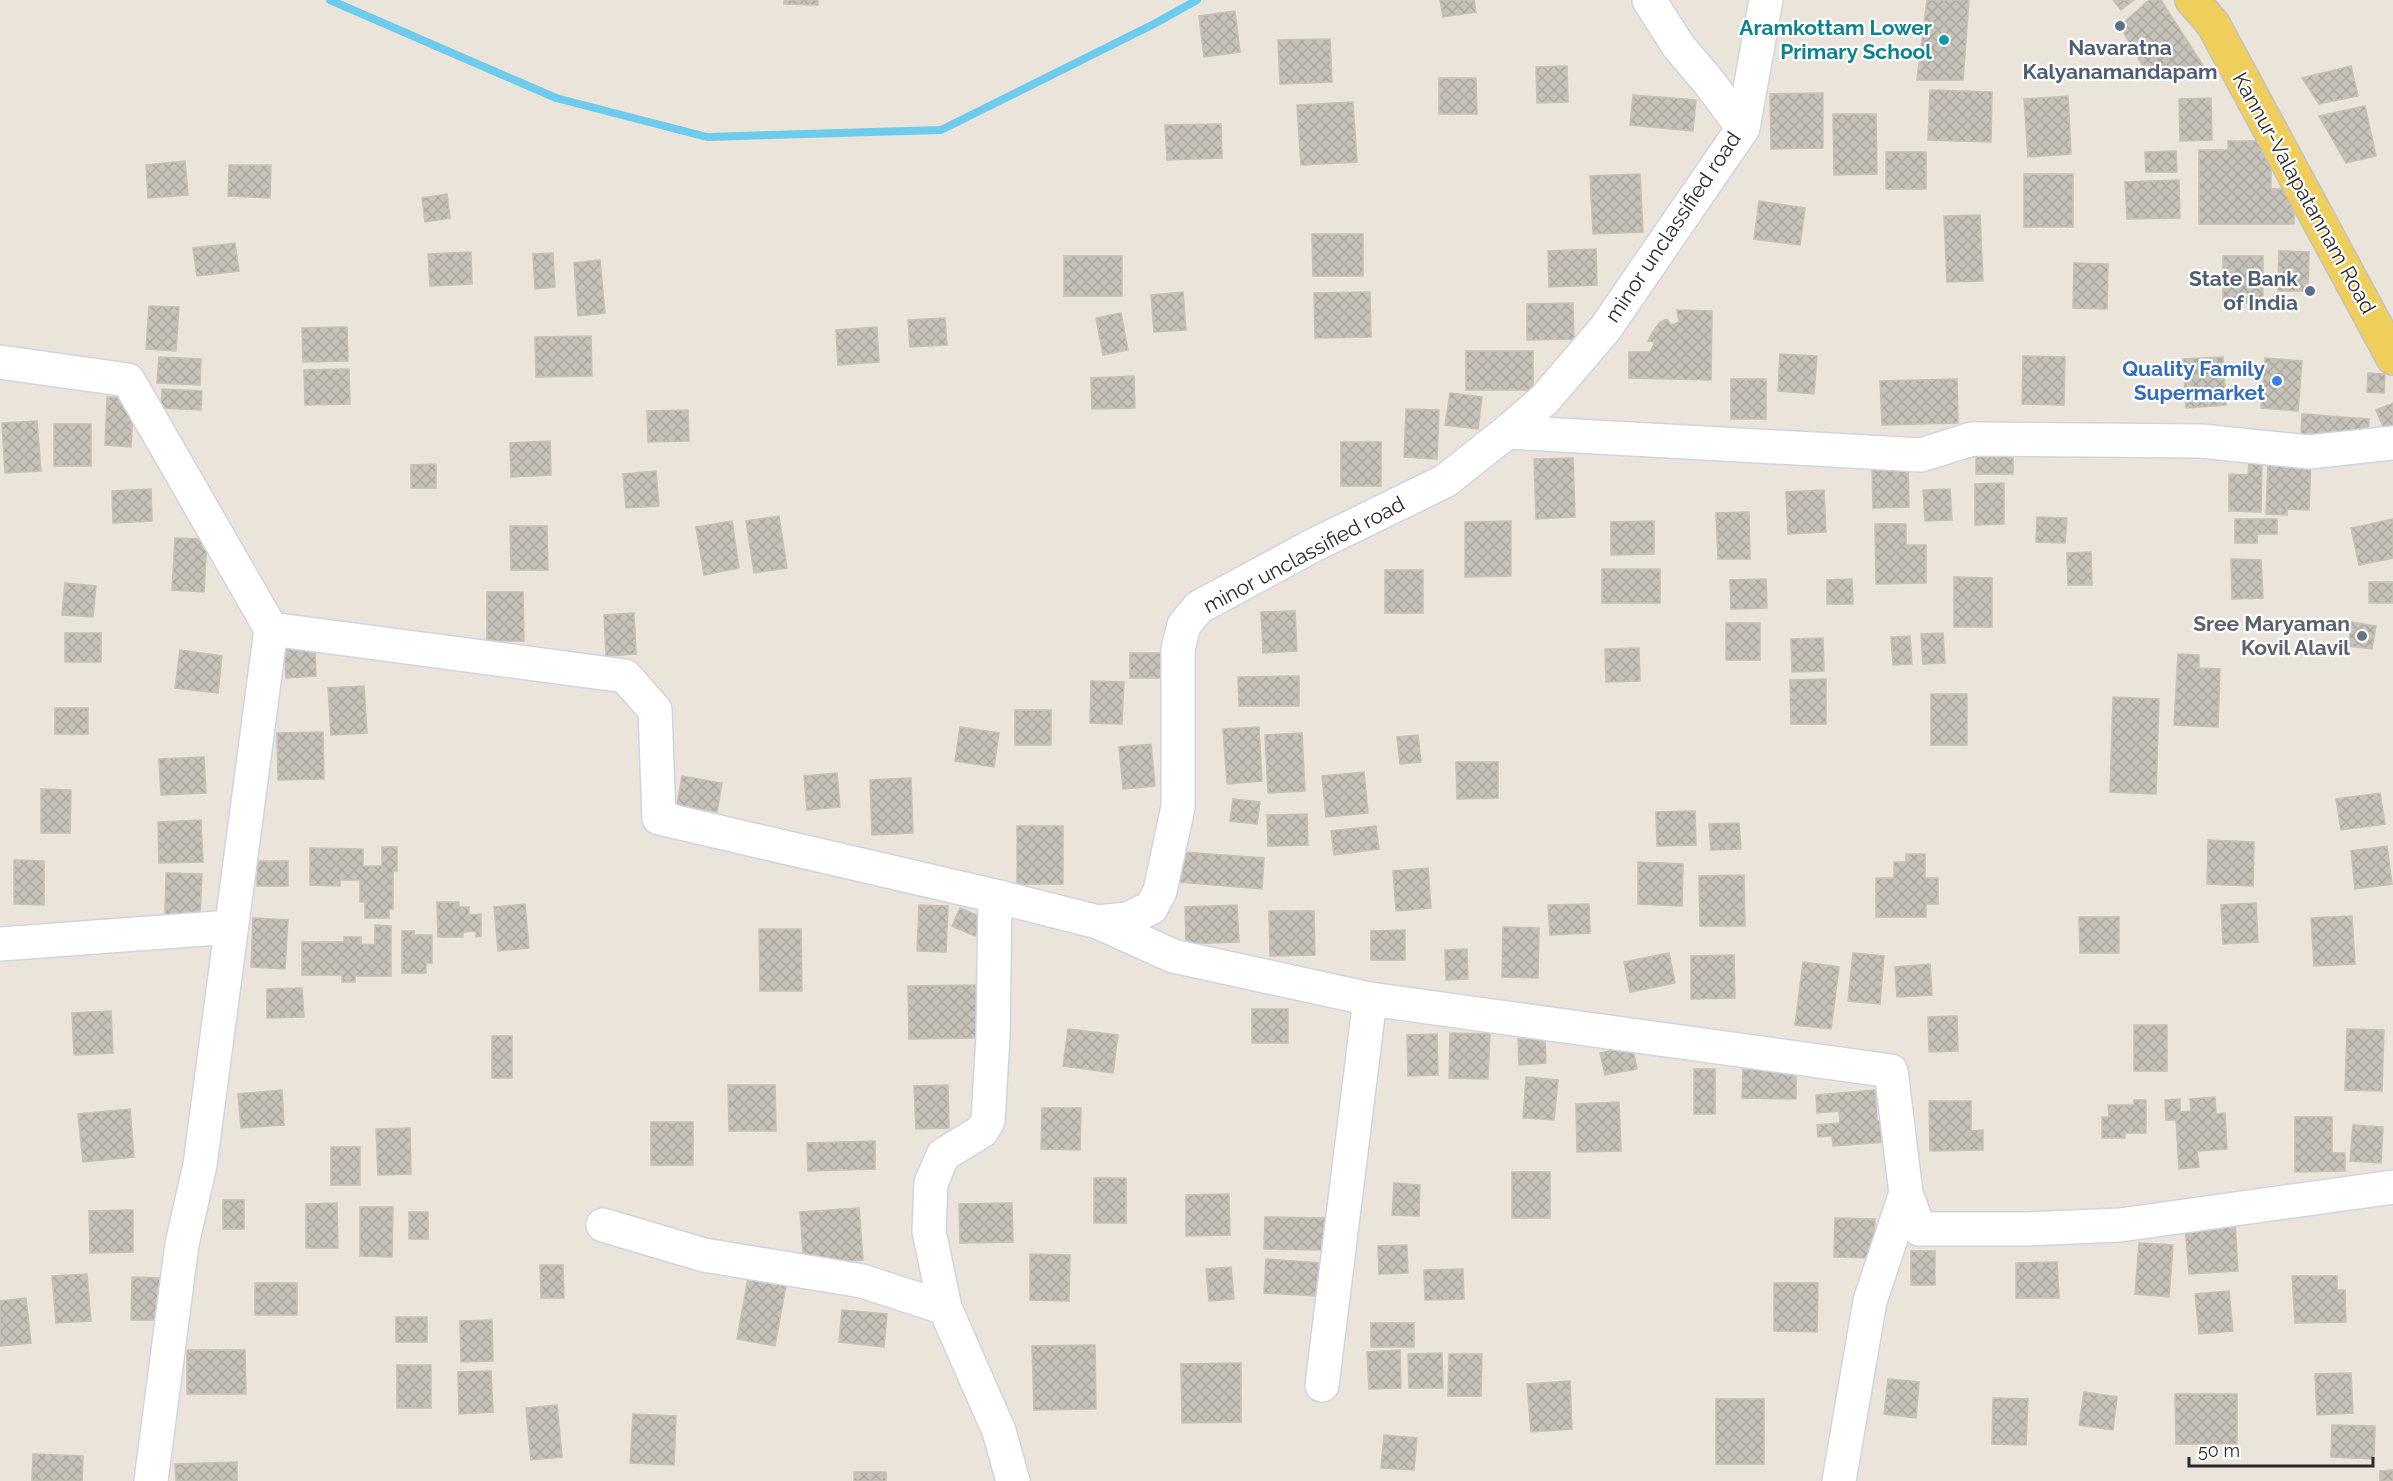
<svg xmlns="http://www.w3.org/2000/svg" width="2393" height="1481" viewBox="0 0 2393 1481" font-family="Raleway,sans-serif">
<defs>
<pattern id="building-cross-hatch" width="8" height="8" patternUnits="userSpaceOnUse" patternTransform="scale(1.5)"><rect width="8" height="8" fill="#c7c2b9"/><path d="M0 0l8 8M0 8l8-8" fill="none" stroke="#aba79f"/></pattern>
</defs>
<rect width="100%" height="100%" fill="#ebe4db"/>
<g fill="none" stroke-linecap="round" stroke-linejoin="round">
<polyline stroke="#6dcbee" stroke-width="8" points="330,0 556,98 707,137 941,130 1154,24 1197,0"/>
</g>
<g fill="url(#building-cross-hatch)" stroke="#c7c0b5" stroke-width="1.5">
<polygon points="784,0 818,0 818,5 784,4"/>
<polygon points="1440,0 1474,0 1476,12 1443,17"/>
<polygon points="1927,0 1969,0 1963,80 1917,80"/>
<polygon points="2113,0 2134,0 2121,10"/>
<polygon points="2149,0 2161,0 2204,67 2142,65 2120,26"/>
<polygon points="1235,11 1240,52 1204,57 1199,16"/>
<polygon points="1330,39 1332,82 1280,84 1278,40"/>
<polygon points="1567,66 1568,102 1537,103 1536,67"/>
<polygon points="2351,66 2358,96 2319,104 2302,78"/>
<polygon points="1439,78 1476,78 1477,114 1439,114"/>
<polygon points="1930,90 1992,92 1991,142 1928,140"/>
<polygon points="1823,93 1823,148 1771,149 1770,94"/>
<polygon points="1633,95 1696,100 1693,131 1630,125"/>
<polygon points="2068,96 2071,154 2028,157 2024,99"/>
<polygon points="2211,98 2212,140 2180,141 2179,99"/>
<polygon points="1353,102 1357,162 1301,165 1297,105"/>
<polygon points="2365,106 2376,156 2346,163 2319,116"/>
<polygon points="1833,114 1876,114 1877,174 1834,175"/>
<polygon points="1221,124 1222,158 1167,160 1165,125"/>
<polygon points="2228,141 2262,141 2271,148 2271,189 2294,189 2294,224 2199,224 2199,150 2228,150"/>
<polygon points="2176,151 2177,172 2146,172 2145,152"/>
<rect x="1886" y="152" width="40" height="37"/>
<polygon points="185,161 188,195 148,198 146,165"/>
<polygon points="229,165 271,165 270,198 228,196"/>
<polygon points="1640,174 1643,232 1593,234 1590,176"/>
<rect x="2024" y="174" width="49" height="53"/>
<polygon points="2179,180 2180,218 2127,219 2125,182"/>
<polygon points="447,194 450,218 425,222 422,198"/>
<polygon points="1759,201 1805,208 1800,245 1754,239"/>
<polygon points="1980,215 1983,281 1947,282 1944,216"/>
<polygon points="1312,234 1363,234 1363,276 1313,276"/>
<polygon points="235,243 239,271 197,276 193,248"/>
<polygon points="1596,249 1597,285 1549,287 1548,251"/>
<polygon points="2279,251 2309,252 2308,291 2278,291"/>
<polygon points="471,252 472,284 430,286 428,254"/>
<polygon points="553,253 555,287 535,289 533,254"/>
<rect x="1064" y="256" width="58" height="40"/>
<rect x="2223" y="256" width="40" height="47"/>
<polygon points="600,260 605,313 578,316 574,263"/>
<polygon points="2074,263 2108,264 2107,309 2073,308"/>
<polygon points="1183,292 1186,330 1154,332 1151,295"/>
<polygon points="1370,292 1371,337 1315,338 1314,293"/>
<polygon points="1573,303 1574,339 1527,340 1527,304"/>
<polygon points="149,306 179,307 176,351 146,349"/>
<polygon points="1677,310 1712,311 1711,380 1629,378 1629,352 1650,352 1655,342 1648,341 1652,333 1660,322 1667,319 1671,325 1679,322"/>
<polygon points="1121,313 1128,350 1103,355 1096,318"/>
<polygon points="945,318 947,345 910,347 908,320"/>
<polygon points="347,327 348,361 303,362 302,328"/>
<polygon points="877,327 879,362 838,365 836,330"/>
<polygon points="591,336 592,376 536,377 535,337"/>
<rect x="1466" y="351" width="67" height="39"/>
<polygon points="1780,354 1817,356 1814,394 1778,391"/>
<polygon points="2023,356 2065,357 2064,405 2022,404"/>
<polygon points="159,357 201,359 200,385 157,383"/>
<polygon points="2223,357 2226,405 2186,408 2183,359"/>
<polygon points="2265,358 2302,361 2298,411 2261,408"/>
<polygon points="349,369 350,404 305,405 304,370"/>
<polygon points="2368,373 2385,374 2384,393 2367,392"/>
<polygon points="1134,376 1135,408 1092,409 1091,378"/>
<rect x="1731" y="379" width="35" height="40"/>
<polygon points="1957,379 1958,423 1882,425 1880,381"/>
<polygon points="162,389 202,391 201,410 161,408"/>
<polygon points="1450,393 1482,397 1478,429 1445,425"/>
<polygon points="107,397 134,398 131,447 105,445"/>
<polygon points="2393,403 2393,434 2387,436 2376,410"/>
<polygon points="1406,409 1439,410 1437,459 1404,457"/>
<polygon points="688,410 689,441 648,442 647,411"/>
<polygon points="2302,414 2369,419 2368,443 2301,439"/>
<polygon points="37,421 41,471 5,473 2,423"/>
<rect x="54" y="424" width="37" height="42"/>
<polygon points="550,441 551,475 511,477 510,443"/>
<rect x="1341" y="442" width="40" height="44"/>
<rect x="1976" y="446" width="37" height="28"/>
<polygon points="1573,458 1575,517 1536,519 1534,459"/>
<polygon points="2311,458 2309,510 2287,509 2287,515 2266,514 2268,463"/>
<polygon points="1872,463 1908,463 1909,507 1873,508"/>
<polygon points="2249,463 2262,463 2261,512 2229,511 2229,474 2248,475"/>
<polygon points="436,464 436,488 411,488 411,465"/>
<polygon points="656,471 659,506 626,508 623,474"/>
<polygon points="2004,483 2004,524 1975,525 1975,484"/>
<polygon points="151,489 152,521 113,523 112,491"/>
<polygon points="1950,489 1952,520 1925,521 1923,490"/>
<polygon points="1824,490 1826,532 1788,534 1786,492"/>
<polygon points="1749,512 1750,559 1718,559 1716,513"/>
<polygon points="779,516 787,568 754,573 746,521"/>
<polygon points="2037,517 2067,518 2065,543 2036,542"/>
<polygon points="2235,519 2277,519 2277,534 2257,534 2257,543 2235,543"/>
<polygon points="2393,519 2393,558 2359,565 2351,528"/>
<polygon points="732,521 739,568 704,575 696,527"/>
<polygon points="1511,521 1511,576 1465,577 1465,522"/>
<polygon points="1654,521 1654,554 1611,555 1611,522"/>
<polygon points="1875,524 1906,524 1906,545 1926,545 1926,583 1876,584"/>
<polygon points="510,526 547,526 548,570 511,570"/>
<polygon points="175,538 207,539 204,592 172,590"/>
<polygon points="2091,552 2092,585 2068,585 2067,553"/>
<polygon points="2231,559 2261,560 2263,598 2232,599"/>
<rect x="1602" y="569" width="58" height="34"/>
<rect x="1385" y="570" width="38" height="43"/>
<polygon points="1954,577 1992,578 1992,627 1954,627"/>
<polygon points="1766,579 1767,608 1731,609 1730,580"/>
<polygon points="1852,579 1853,604 1827,604 1827,580"/>
<rect x="2369" y="582" width="24" height="21"/>
<polygon points="65,583 96,586 93,617 62,615"/>
<polygon points="487,592 523,592 524,641 487,641"/>
<polygon points="1295,611 1297,651 1263,653 1261,612"/>
<polygon points="634,613 636,654 606,656 604,615"/>
<polygon points="2352,622 2376,626 2372,649 2348,646"/>
<rect x="1726" y="623" width="34" height="37"/>
<rect x="65" y="633" width="36" height="29"/>
<polygon points="1943,633 1945,663 1923,664 1921,634"/>
<polygon points="1910,636 1912,664 1893,665 1891,637"/>
<polygon points="1823,638 1824,671 1792,672 1791,639"/>
<polygon points="315,645 316,676 286,678 284,646"/>
<polygon points="1639,648 1640,681 1606,682 1605,649"/>
<polygon points="180,650 222,656 218,693 175,688"/>
<rect x="1130" y="653" width="34" height="25"/>
<polygon points="2178,654 2199,655 2199,668 2220,669 2218,727 2174,725"/>
<polygon points="1299,676 1299,706 1239,706 1238,677"/>
<polygon points="1826,679 1826,724 1791,724 1790,680"/>
<polygon points="1091,681 1124,682 1122,724 1090,723"/>
<polygon points="364,686 367,733 331,735 328,688"/>
<rect x="1931" y="694" width="36" height="51"/>
<polygon points="2113,697 2159,699 2156,794 2110,792"/>
<rect x="55" y="708" width="33" height="26"/>
<rect x="1015" y="710" width="36" height="35"/>
<polygon points="960,727 999,733 994,767 955,761"/>
<polygon points="1259,727 1262,781 1227,784 1223,729"/>
<polygon points="323,732 324,779 278,780 277,733"/>
<polygon points="1302,733 1305,791 1268,793 1265,735"/>
<polygon points="1418,735 1421,762 1400,764 1397,737"/>
<polygon points="1151,744 1155,786 1123,789 1119,747"/>
<polygon points="204,757 206,793 161,795 159,759"/>
<polygon points="1456,762 1498,762 1498,798 1457,799"/>
<polygon points="1364,772 1368,813 1326,817 1322,776"/>
<polygon points="837,773 840,807 807,810 804,776"/>
<polygon points="682,776 722,783 717,812 677,805"/>
<polygon points="911,778 913,833 872,835 870,780"/>
<polygon points="41,789 71,790 70,833 41,833"/>
<polygon points="2380,793 2385,824 2341,830 2336,799"/>
<polygon points="1233,799 1260,802 1257,824 1230,821"/>
<polygon points="1695,811 1696,845 1657,846 1656,812"/>
<polygon points="1307,814 1308,845 1268,846 1267,815"/>
<polygon points="201,820 203,862 159,863 158,822"/>
<polygon points="1739,823 1741,849 1711,850 1709,824"/>
<rect x="1017" y="826" width="46" height="58"/>
<polygon points="1376,826 1379,849 1334,855 1331,831"/>
<polygon points="2208,840 2254,842 2253,886 2207,884"/>
<polygon points="2387,846 2392,884 2355,889 2351,851"/>
<polygon points="382,847 397,847 397,871 393,871 393,909 389,909 389,918 365,918 365,902 360,902 360,880 340,880 340,886 310,885 310,848 363,849 363,866 382,866"/>
<polygon points="1182,852 1264,858 1262,889 1179,882"/>
<polygon points="1906,854 1925,854 1925,878 1938,878 1938,904 1926,904 1926,917 1876,917 1876,878 1894,878 1894,862 1906,862"/>
<polygon points="14,860 44,861 44,905 14,904"/>
<rect x="257" y="861" width="31" height="25"/>
<polygon points="1638,862 1683,864 1682,906 1638,904"/>
<polygon points="1428,868 1431,908 1396,911 1393,871"/>
<polygon points="166,873 202,874 200,915 165,915"/>
<polygon points="1744,875 1745,926 1700,926 1699,876"/>
<polygon points="437,902 459,902 459,907 469,907 469,915 481,914 481,936 476,937 476,931 463,932 463,937 438,937"/>
<polygon points="2256,903 2258,942 2223,944 2221,905"/>
<polygon points="525,904 529,948 498,951 494,907"/>
<polygon points="1589,904 1590,933 1550,935 1548,905"/>
<polygon points="919,905 948,906 946,952 917,951"/>
<polygon points="1237,905 1239,942 1186,944 1185,907"/>
<polygon points="960,908 983,918 975,936 952,926"/>
<polygon points="1269,911 1314,911 1315,955 1270,956"/>
<polygon points="2352,916 2355,964 2314,966 2311,918"/>
<polygon points="2079,917 2119,917 2119,953 2080,953"/>
<polygon points="253,918 288,920 285,969 251,967"/>
<polygon points="375,925 391,926 391,976 355,976 355,982 342,982 342,975 302,975 302,942 344,942 344,937 361,937 361,944 375,945"/>
<polygon points="1503,927 1539,928 1538,978 1502,977"/>
<polygon points="759,929 801,929 802,991 760,991"/>
<polygon points="1405,930 1405,960 1371,960 1371,931"/>
<polygon points="402,931 414,931 414,935 432,935 432,963 426,963 426,973 402,973"/>
<polygon points="1467,949 1468,979 1446,980 1445,950"/>
<polygon points="1669,953 1675,983 1630,992 1624,962"/>
<polygon points="1853,953 1884,956 1880,1004 1848,1001"/>
<polygon points="1734,955 1735,998 1691,999 1691,956"/>
<polygon points="1803,962 1839,967 1831,1029 1795,1025"/>
<polygon points="1930,964 1932,995 1897,997 1895,967"/>
<polygon points="976,985 977,1038 909,1039 908,986"/>
<polygon points="302,988 304,1017 267,1018 267,989"/>
<rect x="1252" y="1009" width="36" height="34"/>
<polygon points="111,1011 113,1053 74,1055 72,1013"/>
<polygon points="1957,1016 1958,1051 1929,1052 1928,1017"/>
<rect x="2134" y="1025" width="33" height="46"/>
<polygon points="1068,1029 1118,1035 1113,1073 1063,1066"/>
<polygon points="2347,1029 2384,1030 2382,1091 2345,1090"/>
<polygon points="1450,1033 1490,1034 1488,1079 1449,1078"/>
<polygon points="1437,1034 1438,1075 1408,1076 1407,1035"/>
<rect x="492" y="1036" width="20" height="42"/>
<polygon points="1545,1038 1546,1063 1519,1065 1518,1039"/>
<polygon points="1632,1046 1637,1069 1605,1075 1600,1053"/>
<polygon points="1743,1065 1796,1066 1796,1099 1742,1098"/>
<rect x="1694" y="1069" width="21" height="45"/>
<polygon points="1526,1077 1558,1080 1554,1120 1523,1118"/>
<polygon points="728,1085 775,1085 776,1131 729,1131"/>
<polygon points="948,1085 949,1128 916,1129 914,1086"/>
<polygon points="282,1090 284,1125 241,1128 238,1094"/>
<polygon points="1875,1090 1877,1121 1885,1121 1887,1142 1833,1146 1832,1136 1818,1137 1817,1125 1840,1123 1839,1111 1817,1113 1816,1095"/>
<polygon points="2215,1097 2216,1114 2225,1113 2227,1149 2197,1151 2199,1167 2179,1169 2176,1120 2166,1120 2165,1100 2180,1099 2180,1112 2191,1111 2190,1099"/>
<polygon points="2134,1100 2146,1100 2146,1133 2125,1133 2125,1138 2102,1138 2102,1117 2109,1117 2108,1105 2134,1105"/>
<polygon points="1929,1101 1971,1101 1971,1131 1983,1130 1983,1150 1930,1151"/>
<polygon points="1619,1102 1621,1151 1577,1152 1576,1104"/>
<polygon points="1042,1108 1081,1108 1080,1150 1041,1149"/>
<polygon points="130,1109 134,1157 83,1162 78,1114"/>
<polygon points="2295,1117 2332,1117 2332,1153 2345,1153 2345,1171 2295,1172"/>
<rect x="651" y="1122" width="42" height="43"/>
<polygon points="2353,1125 2383,1127 2381,1163 2350,1161"/>
<polygon points="410,1128 411,1174 378,1175 376,1129"/>
<polygon points="875,1141 875,1169 808,1171 807,1143"/>
<rect x="331" y="1147" width="29" height="38"/>
<rect x="1512" y="1172" width="38" height="46"/>
<rect x="1094" y="1178" width="32" height="45"/>
<polygon points="1394,1183 1420,1185 1419,1216 1392,1215"/>
<polygon points="1229,1194 1230,1235 1186,1236 1186,1195"/>
<rect x="223" y="1200" width="21" height="29"/>
<polygon points="337,1203 338,1248 306,1248 306,1204"/>
<polygon points="1012,1203 1013,1242 960,1243 959,1204"/>
<polygon points="360,1207 393,1207 392,1257 360,1256"/>
<polygon points="859,1208 863,1260 804,1264 800,1212"/>
<polygon points="133,1210 133,1252 90,1253 89,1211"/>
<rect x="409" y="1212" width="19" height="27"/>
<polygon points="1265,1217 1325,1218 1324,1250 1264,1249"/>
<polygon points="1835,1218 1875,1219 1874,1258 1834,1257"/>
<polygon points="2235,1222 2238,1271 2189,1274 2185,1225"/>
<polygon points="2139,1243 2173,1245 2169,1297 2135,1294"/>
<polygon points="1407,1245 1408,1273 1379,1274 1378,1246"/>
<rect x="1911" y="1251" width="24" height="34"/>
<polygon points="1030,1254 1070,1255 1069,1301 1030,1300"/>
<polygon points="1266,1259 1320,1263 1317,1296 1264,1293"/>
<polygon points="2057,1262 2059,1298 2016,1298 2016,1263"/>
<polygon points="540,1265 563,1265 564,1298 541,1298"/>
<polygon points="1231,1267 1234,1299 1209,1301 1206,1269"/>
<polygon points="1463,1269 1464,1299 1425,1300 1424,1270"/>
<polygon points="87,1274 91,1321 56,1323 52,1276"/>
<polygon points="2292,1276 2337,1276 2337,1290 2345,1290 2346,1322 2295,1323"/>
<polygon points="132,1277 162,1278 161,1320 131,1320"/>
<polygon points="748,1278 786,1285 775,1346 737,1339"/>
<rect x="255" y="1283" width="42" height="32"/>
<polygon points="1774,1283 1818,1283 1817,1332 1774,1331"/>
<polygon points="2229,1291 2233,1331 2199,1334 2195,1294"/>
<polygon points="26,1298 31,1343 0,1346 0,1301"/>
<polygon points="842,1310 887,1314 884,1347 839,1342"/>
<rect x="396" y="1317" width="31" height="25"/>
<polygon points="492,1320 493,1361 461,1362 460,1321"/>
<rect x="1371" y="1323" width="43" height="24"/>
<polygon points="1095,1345 1096,1409 1034,1410 1032,1346"/>
<polygon points="187,1350 245,1350 246,1394 187,1394"/>
<polygon points="1400,1350 1401,1388 1369,1389 1367,1352"/>
<polygon points="1442,1353 1443,1388 1409,1388 1408,1354"/>
<polygon points="1449,1354 1482,1354 1481,1396 1448,1396"/>
<polygon points="1241,1363 1241,1422 1182,1423 1181,1364"/>
<rect x="397" y="1365" width="34" height="43"/>
<polygon points="491,1371 493,1412 459,1414 458,1372"/>
<polygon points="2351,1373 2353,1413 2317,1415 2315,1374"/>
<polygon points="1888,1379 1919,1382 1916,1418 1884,1414"/>
<polygon points="1570,1381 1572,1429 1531,1432 1527,1384"/>
<polygon points="2084,1392 2117,1397 2113,1430 2079,1425"/>
<polygon points="2175,1394 2237,1394 2237,1444 2176,1444"/>
<polygon points="1993,1398 2028,1399 2026,1445 1992,1444"/>
<rect x="1716" y="1399" width="48" height="65"/>
<polygon points="557,1405 562,1457 531,1460 526,1408"/>
<polygon points="633,1414 676,1416 674,1465 630,1463"/>
<polygon points="2332,1425 2375,1426 2374,1459 2331,1457"/>
<polygon points="1384,1435 1417,1438 1414,1470 1381,1468"/>
<polygon points="33,1454 83,1456 82,1481 32,1481"/>
<polygon points="237,1462 237,1481 176,1481 175,1464"/>
<polygon points="2393,1470 2393,1481 2380,1481 2380,1471"/>
<rect x="854" y="1472" width="32" height="9"/>
</g>
<g fill="none" stroke-linecap="round" stroke-linejoin="round">
<defs>
<g id="minor">
<polyline points="1743,128 1766,0"/>
<polyline points="0,362 128,380 271,629 200,1165 182,1244 151,1481"/>
<polyline points="1507,432 1921,455 1972,439 2201,441 2309,452 2393,443"/>
<polyline points="271,629 625,676 655,710 659,818 995,896"/>
<polyline points="1098,922 1173,956 1370,999 1891,1071 1906,1193 1919,1229 2027,1229 2120,1225 2393,1187"/>
<polyline points="0,944 231,927"/>
<polyline points="603,1225 704,1255 862,1281 945,1308"/>
<polyline points="1322,1385 1370,999"/>
<polyline points="1013,1481 999,1431 945,1308 929,1231 931,1183 943,1155 982,1131 988,1121 993,1036 995,896 1098,922 1127,919 1151,908 1160,891 1178,807 1178,649 1184,625 1199,607 1314,545 1445,481 1507,432 1545,399 1605,329 1743,128 1708,81 1679,47 1649,0"/>
<polyline points="1839,1481 1870,1301 1906,1193"/>
</g>
<polyline id="major" points="2192,0 2213,24 2393,358"/>
</defs>
<use href="#minor" stroke="#d0d3e2" stroke-width="36"/>
<use href="#major" stroke="#c3c3c3" stroke-width="36"/>
<use href="#minor" stroke="#fff" stroke-width="33"/>
<use href="#major" stroke="#f0ce5b" stroke-width="33"/>
</g>
<g fill="#5c6f8a" stroke="#fff" stroke-width="2">
<circle cx="2120" cy="26" r="6"/>
<circle cx="2310" cy="291" r="6"/>
</g>
<circle fill="#0f9aa8" stroke="#fff" stroke-width="2" cx="1944" cy="40" r="6"/>
<circle fill="#3f7fe0" stroke="#fff" stroke-width="2" cx="2277" cy="381" r="6"/>
<circle fill="#6b7280" stroke="#fff" stroke-width="2" cx="2362" cy="636" r="6"/>
<g text-anchor="middle" stroke-width="4.5" stroke-linejoin="round" paint-order="stroke">
<g font-size="21" font-weight="bold" fill="#0d838f" stroke="#fff" text-anchor="end">
<text x="1932" y="35">Aramkottam Lower<tspan x="1932" dy="24">Primary School</tspan></text>
</g>
<g font-size="21" font-weight="bold" fill="#4e5e75" stroke="#fff">
<text x="2120" y="55">Navaratna<tspan x="2120" dy="24">Kalyanamandapam</tspan></text>
<text x="2298" y="286" text-anchor="end">State Bank<tspan x="2298" dy="24">of India</tspan></text>
</g>
<g font-size="21" fill="#292929" stroke="#fff">
<text transform="translate(2304 193) rotate(61)" y="7">Kannur-Valapatannam Road</text>
<text transform="translate(1673 227) rotate(-56)" y="7">minor unclassified road</text>
<text transform="translate(1304 555) rotate(-28)" y="7">minor unclassified road</text>
</g>
<g font-size="21" font-weight="bold" fill="#366cbe" stroke="#fff" text-anchor="end">
<text x="2265" y="376">Quality Family<tspan x="2265" dy="24">Supermarket</tspan></text>
</g>
<g font-size="21" font-weight="bold" fill="#5b616d" stroke="#fff" text-anchor="end">
<text x="2350" y="631">Sree Maryaman<tspan x="2350" dy="24">Kovil Alavil</tspan></text>
</g>
</g>
<path d="M2189 1457v9h184v-9" fill="none" stroke="#292929" stroke-width="3"/>
<text x="2198" y="1457" font-size="18" fill="#292929" stroke="#ffffff" stroke-width="4.5" paint-order="stroke">50 m</text>
</svg>
